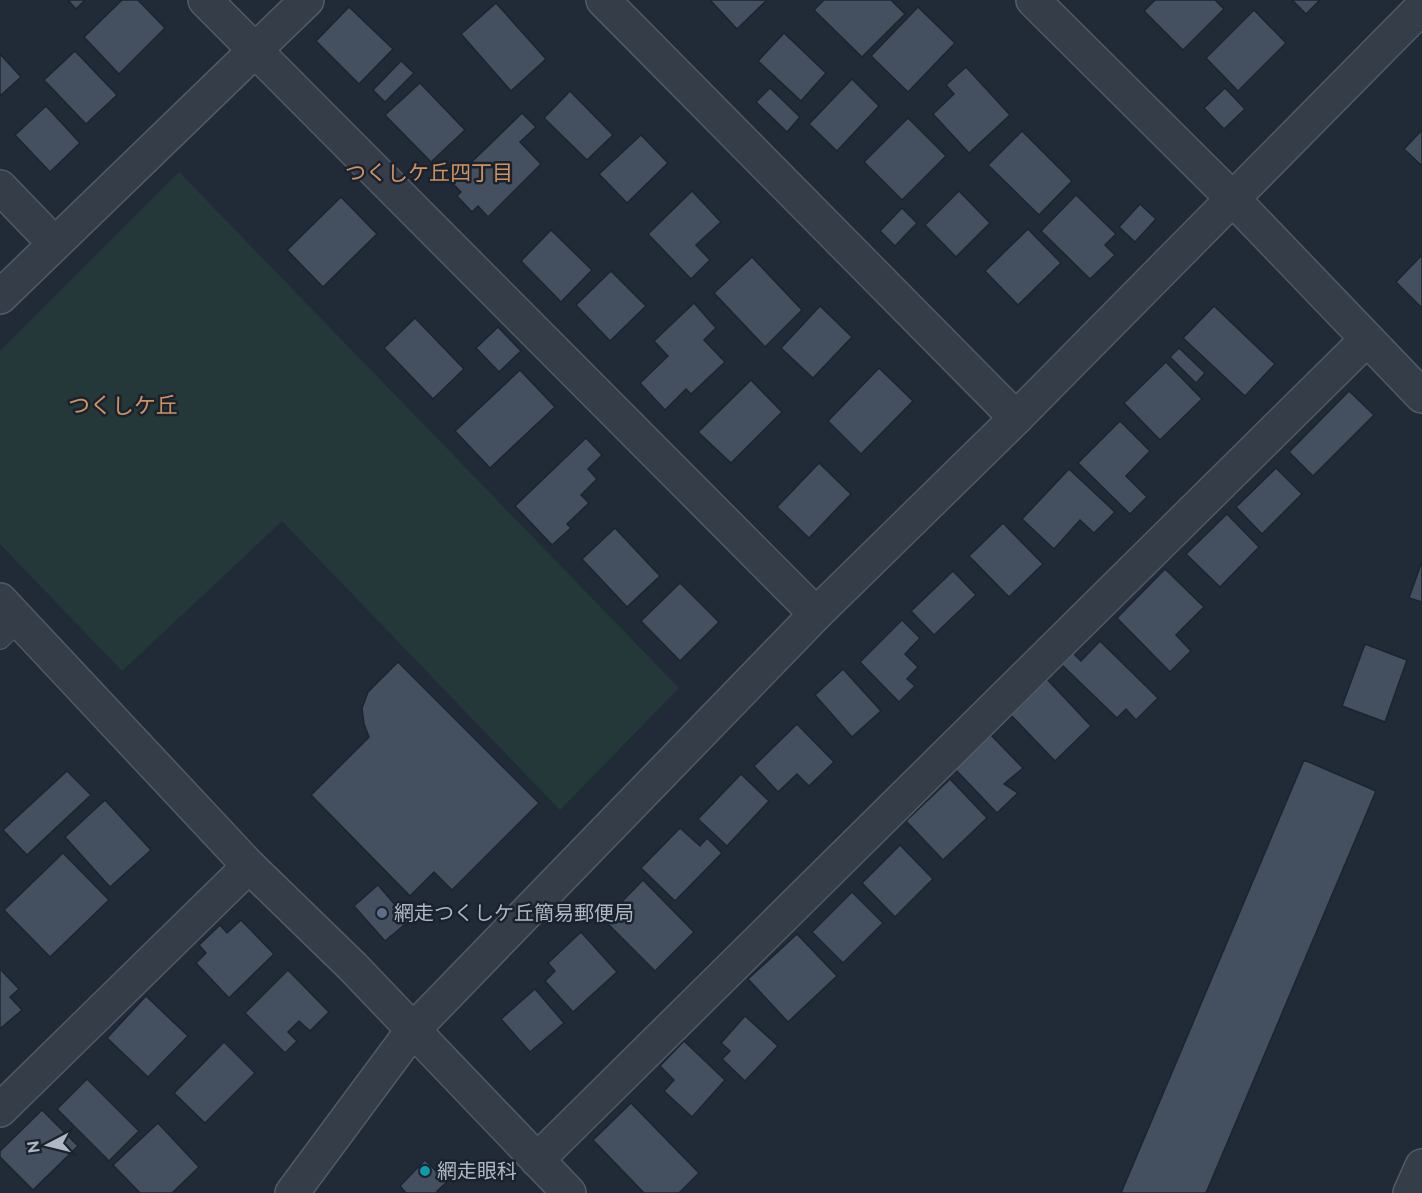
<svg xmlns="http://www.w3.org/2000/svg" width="1422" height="1193" viewBox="0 0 1422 1193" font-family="Raleway,'Noto Sans JP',sans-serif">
<rect width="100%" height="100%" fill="#212b38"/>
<polygon fill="#24383a" points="179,172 679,688 560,810 282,521 122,671 0,544 0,351"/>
<g fill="#445060" stroke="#1c242f" stroke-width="1.5">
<polygon points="68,0 85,0 76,9"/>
<polygon points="122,0 138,0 165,28 119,74 84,37"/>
<polygon points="710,0 767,0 737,29"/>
<polygon points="824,0 891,0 905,14 862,57 814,10"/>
<polygon points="1155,0 1215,0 1224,9 1183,50 1144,11"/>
<polygon points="1292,0 1320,0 1306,14"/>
<polygon points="496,3 546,59 511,91 461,34"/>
<polygon points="349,7 393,49 359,84 316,41"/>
<polygon points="918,7 955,43 908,92 871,56"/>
<polygon points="1254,10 1286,43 1238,91 1206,58"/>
<polygon points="784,33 826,73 801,101 758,61"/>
<polygon points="75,51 117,95 86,124 44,80"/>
<polygon points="0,54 21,77 0,96"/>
<polygon points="401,61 414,73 385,102 373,90"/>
<polygon points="966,67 1010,115 969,153 933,114 954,94 946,85"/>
<polygon points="852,79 879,106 837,151 809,124"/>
<polygon points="420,83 465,130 431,162 385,115"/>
<polygon points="770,88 800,117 787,132 756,102"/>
<polygon points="1225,88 1245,109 1224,129 1204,108"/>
<polygon points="570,91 613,135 587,160 544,118"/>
<polygon points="46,106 80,143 50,172 15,135"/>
<polygon points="522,113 536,127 520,142 541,164 488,217 478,206 472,212 457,196 461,192 451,182"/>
<polygon points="908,118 946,156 902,200 864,162"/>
<polygon points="1422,130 1422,166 1404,149"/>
<polygon points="1022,131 1072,181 1039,215 988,165"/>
<polygon points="641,135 668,163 627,203 599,174"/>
<polygon points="692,191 721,222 696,245 710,260 691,279 648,234"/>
<polygon points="959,191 990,223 956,257 925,225"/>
<polygon points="1076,195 1116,234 1105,245 1115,255 1090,279 1041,231"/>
<polygon points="341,197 377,234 323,287 287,250"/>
<polygon points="1140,204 1156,219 1135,242 1119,227"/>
<polygon points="902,208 917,223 895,246 880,231"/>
<polygon points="1028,229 1061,263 1018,305 985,271"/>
<polygon points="551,230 592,270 561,302 521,261"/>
<polygon points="1422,255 1422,308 1396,282"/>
<polygon points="752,257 802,310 765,347 714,293"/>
<polygon points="611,271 646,306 610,341 576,305"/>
<polygon points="694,303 716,328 704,340 725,362 691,394 686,389 665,410 640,383 668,356 654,341"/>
<polygon points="820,306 852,337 813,378 781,348"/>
<polygon points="1214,306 1275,364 1245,396 1183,338"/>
<polygon points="415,318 464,369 433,399 384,348"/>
<polygon points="498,327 521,351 499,372 476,348"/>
<polygon points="1179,348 1205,373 1196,383 1170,357"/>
<polygon points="1166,362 1202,399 1160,440 1124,403"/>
<polygon points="879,368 913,401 861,454 828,421"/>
<polygon points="520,370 555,407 490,468 455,431"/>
<polygon points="751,380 782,412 731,463 698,432"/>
<polygon points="1349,391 1374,415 1313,476 1289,452"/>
<polygon points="1120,421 1150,451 1126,476 1147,497 1130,514 1078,463"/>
<polygon points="586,438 602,455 588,469 597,479 581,495 589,503 567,524 571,528 552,545 515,506"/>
<polygon points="819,463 851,494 809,538 777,507"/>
<polygon points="1276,468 1302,494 1262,534 1236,507"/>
<polygon points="1069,469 1115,512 1094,533 1080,520 1054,549 1022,519"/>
<polygon points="1227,514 1259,547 1220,587 1186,554"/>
<polygon points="1003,523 1043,564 1009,597 969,556"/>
<polygon points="615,528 660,576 627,607 582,559"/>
<polygon points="1422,561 1422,602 1409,598"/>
<polygon points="1165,569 1204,607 1176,635 1191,651 1170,672 1117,618"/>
<polygon points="953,571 976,595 934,635 911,611"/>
<polygon points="680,583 719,622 680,661 641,621"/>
<polygon points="902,620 920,638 905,654 918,667 907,679 915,686 899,702 860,662"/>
<polygon points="1100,641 1158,698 1136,720 1126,709 1117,718 1062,665 1073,653 1081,661"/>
<polygon points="1365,644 1407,660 1385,722 1342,706"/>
<polygon points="398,662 539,803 452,890 434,872 410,896 311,795 369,737 364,724 362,708 368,692"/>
<polygon points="843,669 881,711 852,737 815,695"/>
<polygon points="1045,677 1091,726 1055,761 1008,712"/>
<polygon points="797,724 834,762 809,786 797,774 778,792 754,766"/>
<polygon points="990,734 1023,768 1004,784 1018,793 997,813 954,768"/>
<polygon points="1304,760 1376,791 1206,1193 1121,1193"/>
<polygon points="67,771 91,795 27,855 3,830"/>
<polygon points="741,774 769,801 727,846 698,819"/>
<polygon points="950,779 987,818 943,860 906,821"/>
<polygon points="105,800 151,850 110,887 65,837"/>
<polygon points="680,828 700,846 707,838 722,853 675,901 641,868"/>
<polygon points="900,845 933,879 895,917 862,883"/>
<polygon points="63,853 109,900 50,957 4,910"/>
<polygon points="643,880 694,932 655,971 604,920"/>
<polygon points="378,885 409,921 385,941 354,906"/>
<polygon points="852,892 883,923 843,963 812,932"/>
<polygon points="241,920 274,954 229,998 196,963 206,953 199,945 220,925 227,933"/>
<polygon points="581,932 617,972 573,1012 545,981 555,971 548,963"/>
<polygon points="797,934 837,976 788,1022 748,979"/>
<polygon points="0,969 19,989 10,997 22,1010 0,1029"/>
<polygon points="288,970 329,1012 310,1031 299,1021 288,1032 297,1041 285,1053 245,1013"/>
<polygon points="535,989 564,1023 530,1052 501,1019"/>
<polygon points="146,996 188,1036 148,1077 107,1038"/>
<polygon points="745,1016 778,1046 745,1081 722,1059 730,1051 721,1043"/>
<polygon points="684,1041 725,1080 692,1117 664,1091 674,1080 660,1066"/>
<polygon points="224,1042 255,1073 205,1123 174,1093"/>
<polygon points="87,1079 139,1131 109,1161 57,1109"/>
<polygon points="631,1103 699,1173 679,1193 644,1193 593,1140"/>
<polygon points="42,1110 78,1146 33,1190 0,1157 0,1151"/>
<polygon points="158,1123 199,1167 172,1193 140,1193 113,1165"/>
<polygon points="425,1160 447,1182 437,1191 439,1193 406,1193 400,1186"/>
</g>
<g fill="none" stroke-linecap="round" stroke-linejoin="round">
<defs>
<polyline id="service" points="0,639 20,619"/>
<g id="minor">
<polyline points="205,0 816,614"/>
<polyline points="603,0 1016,418"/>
<polyline points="1033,0 1233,199 1422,396"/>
<polyline points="0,187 54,243"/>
<polyline points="0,297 307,0"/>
<polyline points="0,600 249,866 353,967 569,1193"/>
<polyline points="0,1110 249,866"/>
<polyline points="537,1160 1367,339"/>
<polyline points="292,1193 412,1031 816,614 1016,418 1422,7"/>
</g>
<polyline id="tertiary" points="1410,1193 1422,1166"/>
</defs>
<use href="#service" stroke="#525a66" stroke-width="22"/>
<use href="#minor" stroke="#525a66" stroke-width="36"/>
<use href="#tertiary" stroke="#525a66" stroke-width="36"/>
<use href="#service" stroke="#353d49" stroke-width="20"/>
<use href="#minor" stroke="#353d49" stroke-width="33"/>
<use href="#tertiary" stroke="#353d49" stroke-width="33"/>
</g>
<circle fill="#5c6f8a" stroke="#1a222d" stroke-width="2" cx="382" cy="913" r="6"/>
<circle fill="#0f9aa8" stroke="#1a222d" stroke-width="2" cx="425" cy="1171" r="6"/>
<g text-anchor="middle" stroke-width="5" stroke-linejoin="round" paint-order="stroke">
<g font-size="20" fill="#afb7c5" stroke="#1a222d" text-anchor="start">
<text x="394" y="920">網走つくしケ丘簡易郵便局</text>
<text x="437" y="1178">網走眼科</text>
</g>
<g font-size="21" fill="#d1925f" stroke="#1a222d">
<text x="429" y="180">つくしケ丘四丁目</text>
</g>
<g font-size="22" fill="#d1925f" stroke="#1a222d">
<text x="123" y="413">つくしケ丘</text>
</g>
</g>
<g transform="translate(48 1145) rotate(263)" stroke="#1a222d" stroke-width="4.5" paint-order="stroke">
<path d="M0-4.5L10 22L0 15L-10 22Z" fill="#afb7c5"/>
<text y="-9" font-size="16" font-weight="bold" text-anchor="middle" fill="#afb7c5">N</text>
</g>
</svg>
